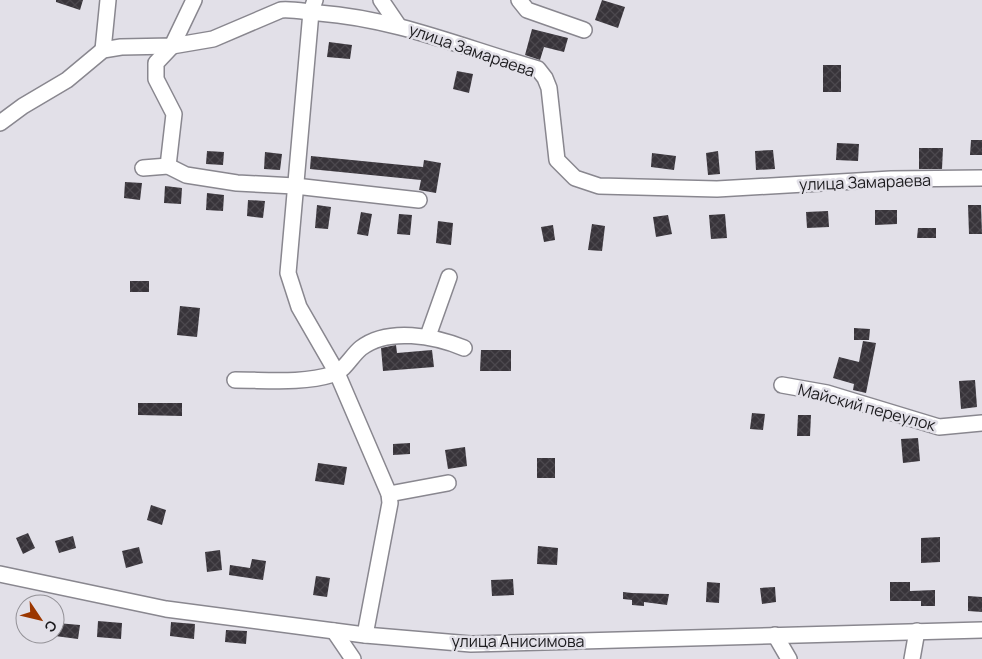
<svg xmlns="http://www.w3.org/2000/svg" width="982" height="659" viewBox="0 0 982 659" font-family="Manrope,sans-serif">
<defs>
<pattern id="building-cross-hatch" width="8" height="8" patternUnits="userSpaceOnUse" patternTransform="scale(1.25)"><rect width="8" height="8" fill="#38343a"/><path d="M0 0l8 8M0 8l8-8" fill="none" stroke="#4c484e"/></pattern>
</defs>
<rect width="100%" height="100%" fill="#e2e0e8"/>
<g fill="url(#building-cross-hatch)">
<polygon points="56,0 83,0 80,10 56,2"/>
<polygon points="602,0 625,7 618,28 595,20"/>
<polygon points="532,29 568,38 564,52 544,47 540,60 525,55"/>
<polygon points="329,42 352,45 350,59 327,57"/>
<rect x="823" y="65" width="18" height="27"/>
<polygon points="457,71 473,74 469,93 453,89"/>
<polygon points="971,140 982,140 982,155 970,155"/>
<polygon points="837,143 859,144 858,161 836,160"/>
<polygon points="919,148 943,148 942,169 919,169"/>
<polygon points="773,150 775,169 756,170 755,151"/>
<polygon points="207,151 224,152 223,165 206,164"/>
<polygon points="718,151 720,174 708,175 706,153"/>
<polygon points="265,152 282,154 280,170 264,169"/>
<polygon points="652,153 676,156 674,170 651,167"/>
<polygon points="311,156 423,167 424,160 441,163 436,193 419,190 421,180 310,169"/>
<polygon points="125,182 142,183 140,200 124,198"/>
<polygon points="165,186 182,188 181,204 164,203"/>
<polygon points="207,193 224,195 223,211 206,210"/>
<polygon points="248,200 265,201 263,218 247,216"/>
<polygon points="317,205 331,207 328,229 315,228"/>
<polygon points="968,205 981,205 982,234 969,234"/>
<polygon points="875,210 897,210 897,224 875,225"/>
<polygon points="828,211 829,227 807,228 806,212"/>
<polygon points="361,212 372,214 368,236 357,234"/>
<polygon points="399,214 412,215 410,235 397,234"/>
<polygon points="725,214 727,238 711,239 709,215"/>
<polygon points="668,215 672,234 656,237 653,217"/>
<polygon points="438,221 453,223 451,245 436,243"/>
<polygon points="592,224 605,226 602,251 588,250"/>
<polygon points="553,225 555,240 544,242 541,227"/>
<polygon points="918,228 936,228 936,238 917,238"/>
<rect x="130" y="281" width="19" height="11"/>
<polygon points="180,306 200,308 197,337 177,335"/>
<polygon points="854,328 870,329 869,340 854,340"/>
<polygon points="863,341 876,343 866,393 853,390 854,384 833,378 839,357 859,362"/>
<polygon points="396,345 397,353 432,350 434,367 383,371 381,348"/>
<polygon points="481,350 511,350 511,371 480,371"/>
<polygon points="975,380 977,407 961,409 959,381"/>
<polygon points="138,403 182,403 182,416 138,415"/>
<polygon points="752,413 765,414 763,430 750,429"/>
<polygon points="798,415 811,415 810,436 797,436"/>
<polygon points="918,438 920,461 903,463 901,439"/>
<polygon points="410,443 410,454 393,455 393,444"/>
<polygon points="465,447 467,466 448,469 445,450"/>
<rect x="537" y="458" width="18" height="20"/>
<polygon points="318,463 347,467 344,485 315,481"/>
<polygon points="151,505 166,510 162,525 147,520"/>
<polygon points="28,533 35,548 23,554 16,538"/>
<polygon points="73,536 76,548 59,553 55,541"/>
<polygon points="940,537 940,562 921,563 921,538"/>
<polygon points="538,546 558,548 557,565 537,564"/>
<polygon points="139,547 143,563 126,568 122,551"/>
<polygon points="220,550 222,570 207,572 205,552"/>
<polygon points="252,559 266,561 263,580 229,575 230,565 250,568"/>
<polygon points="316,576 330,578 327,597 313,595"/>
<polygon points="513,579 514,595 492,596 491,580"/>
<polygon points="707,582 720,583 719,603 706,602"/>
<polygon points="890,582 910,582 910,591 935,590 935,606 921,606 921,601 890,601"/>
<polygon points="775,587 776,602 762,604 760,588"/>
<polygon points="623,592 632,593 669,594 667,605 644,602 644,606 632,605 632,600 623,599"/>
<polygon points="968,596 982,597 982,612 968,611"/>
<polygon points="98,621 122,623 121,639 97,637"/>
<polygon points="171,622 195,624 194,639 170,636"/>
<polygon points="57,623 80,625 78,639 55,636"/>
<polygon points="226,630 247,631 246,644 225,642"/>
</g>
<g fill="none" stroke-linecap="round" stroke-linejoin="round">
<defs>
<g id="minor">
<polyline points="315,0 311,12 288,273 299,307 337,373 389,494 390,503 365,635"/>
<polyline points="381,0 398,25"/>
<polyline points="519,0 527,10 584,30"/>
<polyline points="103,50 108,0"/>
<path d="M 0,123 L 23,106 L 67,80 L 103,50 L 121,47 L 172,46 L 213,39 L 281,10 C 294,9 306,12 319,13 C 397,19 464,48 538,69 L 545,78 L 549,88 L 557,160 L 575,178 L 599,186 L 717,189 L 891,179 L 982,178"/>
<polyline points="168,166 174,114 156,79 156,63 172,46 194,0"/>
<polyline points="143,168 168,166 186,175 237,183 295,186 419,200"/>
<polyline points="428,336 449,277"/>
<path d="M 235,380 C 268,380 301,384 334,374 C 345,370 352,355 361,348 C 388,327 435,336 464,348"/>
<polyline points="782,385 827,393 939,427 982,423"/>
<polyline points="389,494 448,483"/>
<polyline points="0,574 166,609 365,635 471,644 982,630"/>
<polyline points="334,631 353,659"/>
<polyline points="775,635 789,659"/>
<polyline points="912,659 917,631"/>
</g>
</defs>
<use href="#minor" stroke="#89878f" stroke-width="18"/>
<use href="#minor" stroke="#fff" stroke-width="15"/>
</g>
<g text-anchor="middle" stroke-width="5" stroke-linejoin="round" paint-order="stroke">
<g font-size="16" fill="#1c1b1e" stroke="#e2e0e8">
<text transform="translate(472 50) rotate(19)" y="6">улица Замараева</text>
<text transform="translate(865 182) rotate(-2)" y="6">улица Замараева</text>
<text transform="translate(867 407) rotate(15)" y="6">Майский переулок</text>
<text x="518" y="647">улица Анисимова</text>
</g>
</g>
<g transform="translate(40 619) rotate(125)"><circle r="24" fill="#e2e0e8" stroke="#939197"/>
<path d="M0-4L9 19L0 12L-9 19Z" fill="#9b3700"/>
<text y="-8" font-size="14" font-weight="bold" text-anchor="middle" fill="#1c1b1e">С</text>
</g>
</svg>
